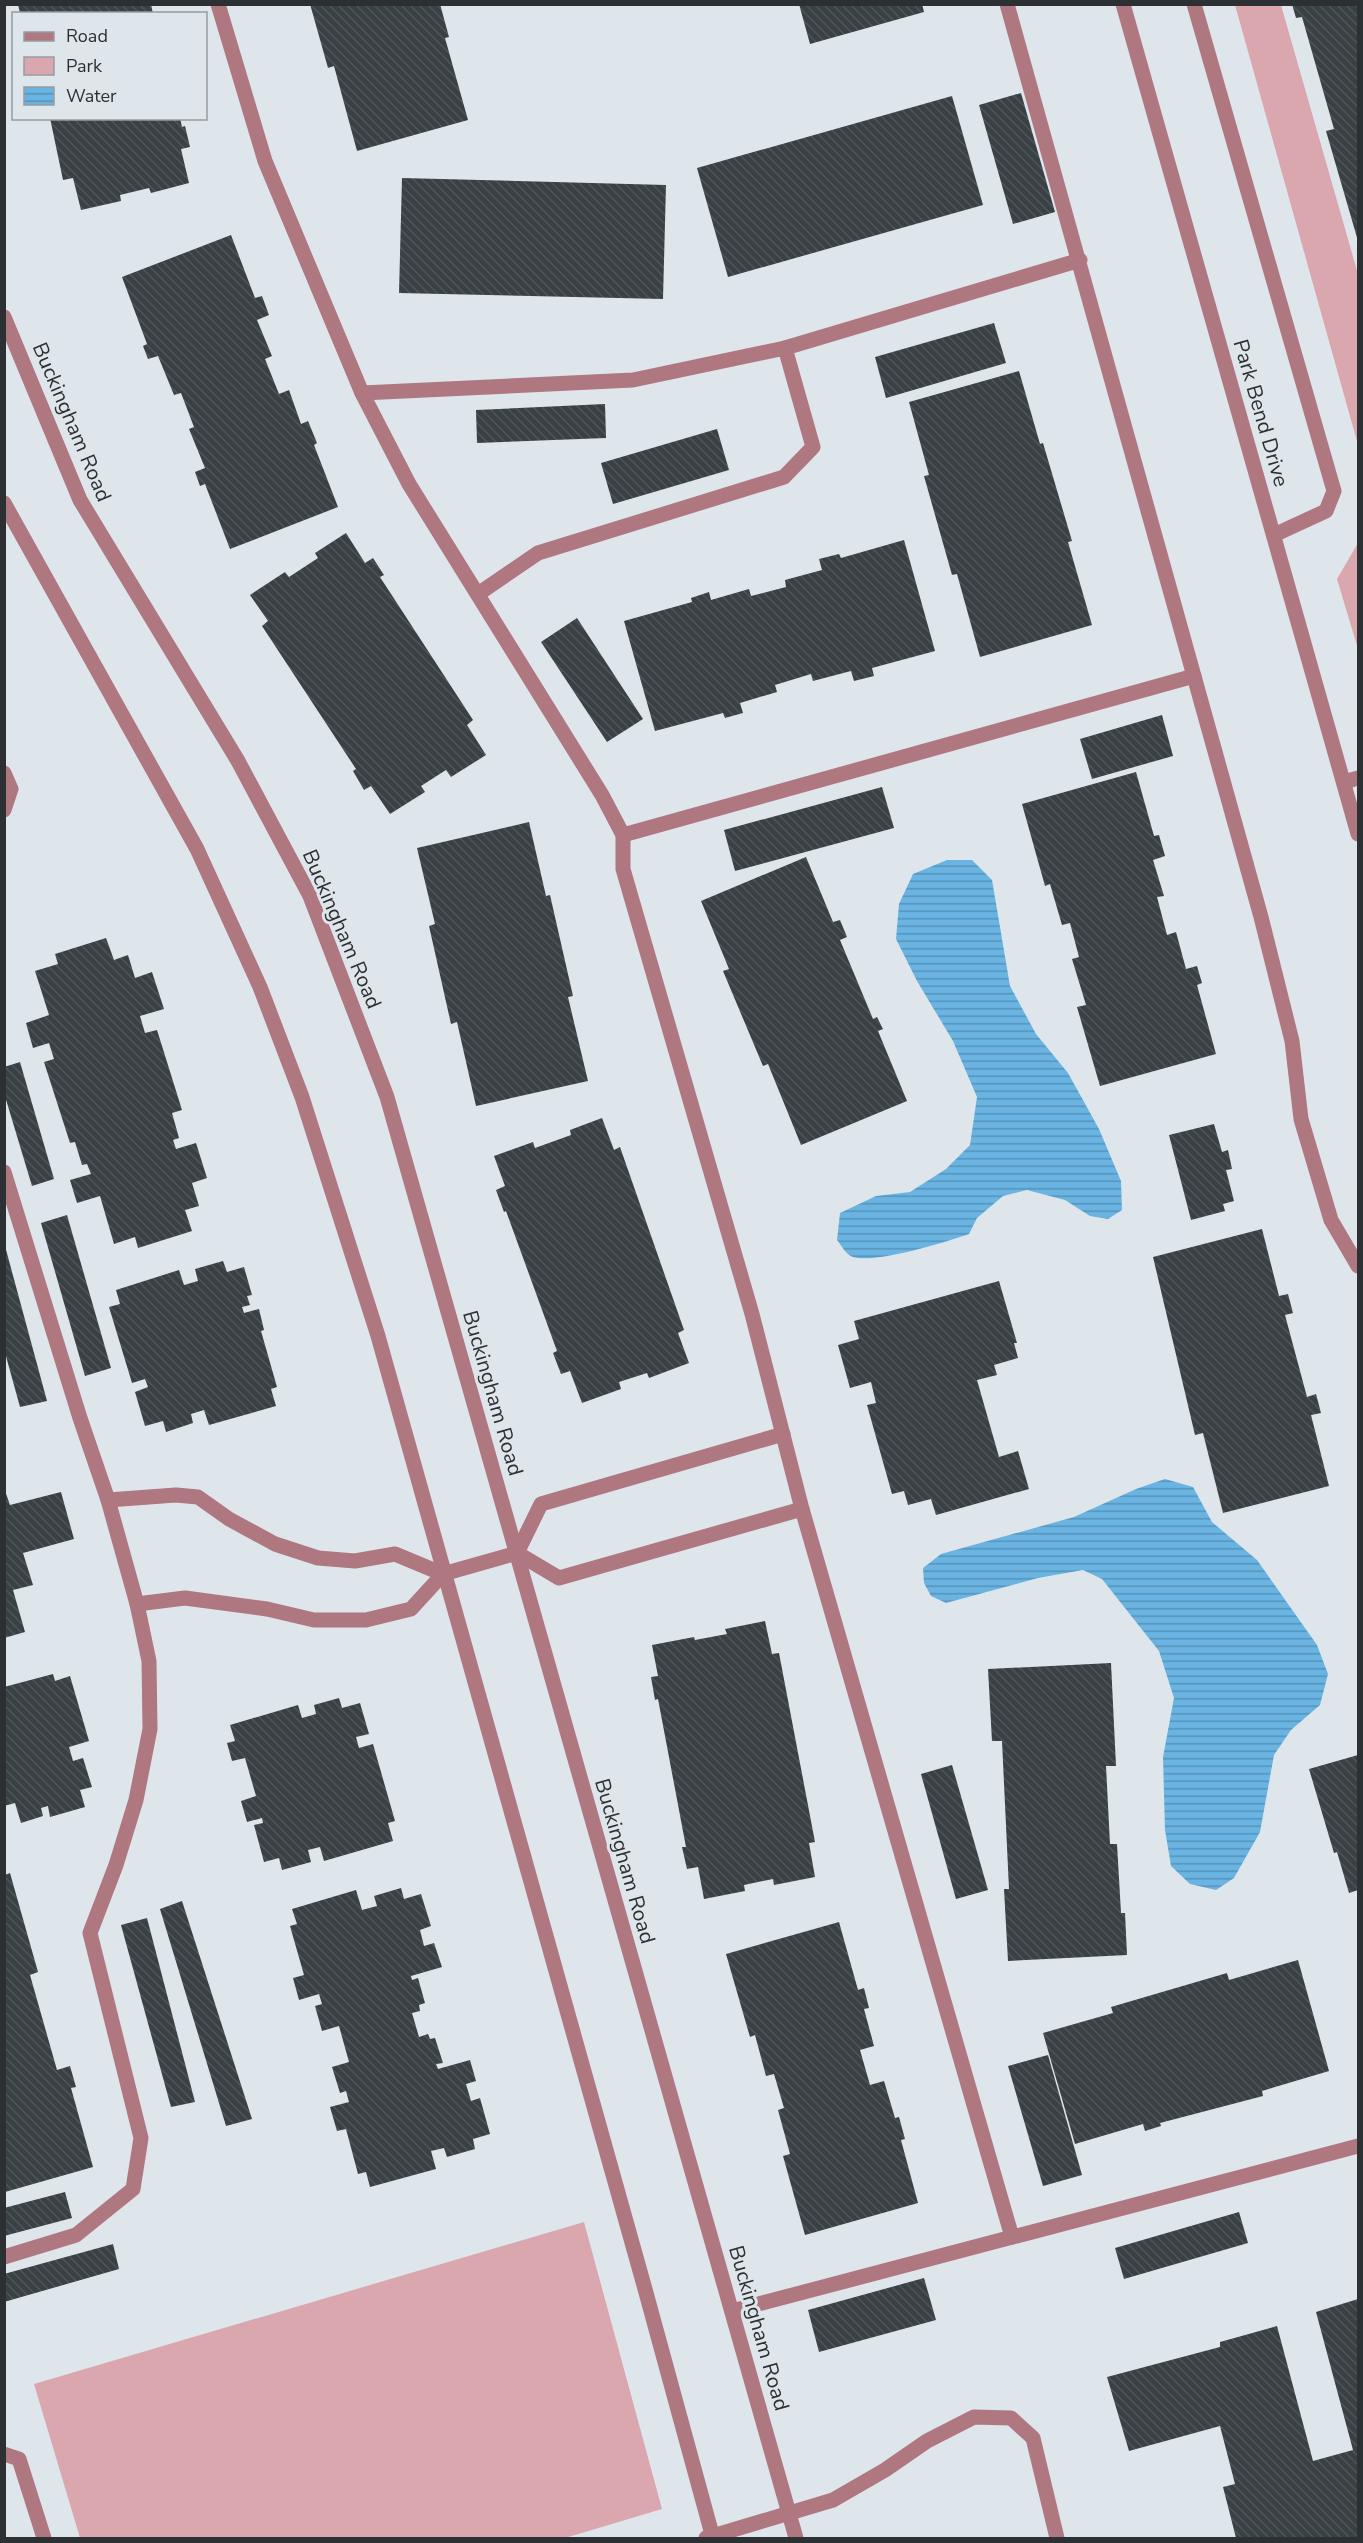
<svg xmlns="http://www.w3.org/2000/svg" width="1363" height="2543" viewBox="0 0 1363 2543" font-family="'Nunito Sans',sans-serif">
<defs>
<pattern id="water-rules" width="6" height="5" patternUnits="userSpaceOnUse" patternTransform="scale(1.5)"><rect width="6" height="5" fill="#69b4e2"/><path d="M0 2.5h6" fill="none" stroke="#5793b8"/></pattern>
<pattern id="building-back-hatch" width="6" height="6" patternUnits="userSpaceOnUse" patternTransform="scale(1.5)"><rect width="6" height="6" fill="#3a4145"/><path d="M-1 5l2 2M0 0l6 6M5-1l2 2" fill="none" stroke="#4e5458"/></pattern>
</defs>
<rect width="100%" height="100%" fill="#dee6eb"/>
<g fill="#dba7af">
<polygon points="1235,5 1281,5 1358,274 1358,445"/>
<polygon points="1358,543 1358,649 1337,579"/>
<polygon points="584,2222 662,2509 565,2538 80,2538 34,2384"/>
</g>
<g fill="url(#water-rules)">
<path d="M 947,860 L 972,860 L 992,880 L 1010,986 L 1036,1034 L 1068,1073 L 1099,1129 L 1121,1181 L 1122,1210 L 1108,1219 L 1090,1216 L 1065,1200 L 1027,1190 L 1003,1196 L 977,1218 L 969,1234 C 946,1242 875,1264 853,1257 C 846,1255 842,1246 837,1240 L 840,1213 L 876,1196 L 910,1192 L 946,1169 L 970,1145 L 977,1097 L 953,1041 L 917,981 L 896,939 L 899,904 L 913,874 Z"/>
<polygon points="1165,1479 1193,1487 1212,1522 1257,1560 1317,1645 1328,1674 1320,1705 1291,1730 1274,1755 1260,1832 1234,1878 1216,1890 1190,1884 1171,1866 1165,1830 1163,1757 1174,1698 1159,1651 1102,1579 1083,1570 1038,1578 946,1603 931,1596 924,1583 923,1568 941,1554 1074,1517 1136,1489"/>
</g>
<g fill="url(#building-back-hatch)">
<polygon points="18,4 151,4 153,14 20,14"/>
<polygon points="310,4 440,4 449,37 445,38 468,120 357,151 334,66 328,68"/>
<polygon points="799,4 922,4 924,12 810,44"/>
<polygon points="1292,4 1358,4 1358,241 1326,131 1334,129 1302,17 1296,18"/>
<polygon points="1021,93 1055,212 1013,224 979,105"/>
<polygon points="952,96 983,205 728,277 697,168"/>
<polygon points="50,118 180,118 182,127 185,126 190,147 181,149 189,183 151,193 149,188 120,195 121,201 81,210 73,178 63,180"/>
<polygon points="402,178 666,185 663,299 399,293"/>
<polygon points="231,235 255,298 262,296 269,315 257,320 272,356 265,359 279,394 289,390 301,424 308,421 317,443 314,445 338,507 230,549 205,484 200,486 195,472 205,468 189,429 194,427 181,393 174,395 158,356 148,359 143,346 147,344 122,277"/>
<polygon points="994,323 1006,363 886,398 875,357"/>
<polygon points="1019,371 1040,444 1043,443 1072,541 1068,542 1092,625 980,657 957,574 952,575 924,476 929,475 909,402"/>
<polygon points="605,404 606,438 477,443 476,410"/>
<polygon points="717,429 729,470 613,504 601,463"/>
<polygon points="346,533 365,563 373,558 384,575 380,577 473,720 467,725 486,755 451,777 446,770 421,786 425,792 390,814 371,786 364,790 353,771 356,769 262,626 268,621 250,595 285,572 289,577 318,558 315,553"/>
<polygon points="904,540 935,651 872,668 874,676 854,681 851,671 813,681 811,674 775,685 777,692 740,703 743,713 725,718 723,713 655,731 624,621 692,602 691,598 709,592 711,600 749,589 751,596 786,587 785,580 822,570 819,559 839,554 841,558"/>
<polygon points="577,618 643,719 607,742 541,642"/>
<polygon points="1162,715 1173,756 1092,779 1080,739"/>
<polygon points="1136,772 1154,836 1159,835 1165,856 1153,860 1164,896 1157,897 1167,935 1176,932 1186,969 1197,966 1202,983 1197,985 1216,1054 1100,1086 1077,1007 1086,1005 1072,959 1079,957 1070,923 1062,925 1050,884 1045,886 1022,804"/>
<polygon points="882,787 894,828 735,871 724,830"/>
<polygon points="529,822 546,896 550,895 573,996 568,997 588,1081 476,1106 457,1022 451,1024 429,926 435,924 417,848"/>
<polygon points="806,857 833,922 840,920 847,937 840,940 873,1019 877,1017 883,1029 878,1031 907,1101 801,1145 768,1064 763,1066 723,971 729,969 701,901"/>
<polygon points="106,938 114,960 128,955 135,978 152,972 164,1009 140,1016 145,1033 157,1030 182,1110 172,1113 179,1138 173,1140 176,1149 196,1143 207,1178 192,1183 199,1206 185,1210 192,1231 138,1248 135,1237 114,1244 100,1196 77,1203 70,1180 91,1174 87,1164 82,1165 75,1142 70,1143 44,1062 54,1059 49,1043 33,1048 26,1023 49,1015 35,971 58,964 55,954"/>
<polygon points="20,1062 54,1179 32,1186 4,1093 4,1067"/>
<polygon points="602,1118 614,1150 620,1147 684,1330 678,1333 689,1363 649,1378 647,1373 619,1382 621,1389 582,1403 570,1371 561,1374 553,1353 557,1351 506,1211 504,1212 496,1190 505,1186 494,1156 533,1142 535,1148 571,1135 570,1130"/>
<polygon points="1214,1124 1222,1152 1228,1150 1232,1169 1226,1170 1234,1201 1223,1204 1225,1211 1191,1220 1169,1135"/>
<polygon points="67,1215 111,1368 85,1376 41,1223"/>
<polygon points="1262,1229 1279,1296 1288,1294 1293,1313 1285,1315 1307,1397 1316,1394 1321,1413 1311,1415 1329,1486 1223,1513 1203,1433 1195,1435 1153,1257"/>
<polygon points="5,1246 47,1401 20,1407 4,1349"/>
<polygon points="223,1261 227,1272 244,1267 252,1295 247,1296 250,1305 242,1307 244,1313 259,1309 264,1330 261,1331 277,1387 271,1389 276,1406 209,1425 204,1410 191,1414 193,1423 166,1432 163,1421 145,1426 135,1392 148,1387 145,1379 132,1383 109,1307 120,1304 116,1290 179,1270 184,1285 198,1281 195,1269"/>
<polygon points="999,1281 1017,1343 1014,1343 1018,1358 994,1365 997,1375 977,1380 999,1457 1018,1451 1029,1489 936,1515 931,1499 908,1505 904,1491 892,1494 867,1405 876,1403 871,1382 850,1388 838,1345 859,1339 854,1321"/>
<polygon points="4,1488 10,1505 61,1492 74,1539 23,1553 33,1585 13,1590 25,1632 4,1638"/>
<polygon points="765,1621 772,1654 779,1653 815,1842 809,1843 815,1877 774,1885 773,1879 744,1885 745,1891 704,1899 698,1867 687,1869 682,1847 686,1847 658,1699 655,1700 651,1677 658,1676 652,1645 694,1637 695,1640 727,1634 725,1629"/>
<polygon points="1111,1663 1116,1766 1106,1766 1110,1844 1117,1844 1121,1913 1125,1913 1127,1955 1008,1961 1004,1889 1009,1889 1002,1741 992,1741 988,1669"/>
<polygon points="53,1674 55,1681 70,1676 89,1741 69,1747 73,1761 83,1758 92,1787 80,1790 85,1807 50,1817 48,1806 41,1808 43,1816 21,1823 15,1803 4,1806 4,1687"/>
<polygon points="339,1698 342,1708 360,1703 369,1734 356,1737 359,1748 373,1744 395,1821 388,1823 393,1841 324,1861 320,1847 308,1850 311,1862 282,1870 279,1858 264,1862 254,1825 263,1823 262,1818 247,1822 241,1801 256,1796 245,1758 232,1761 227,1743 235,1741 230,1725 298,1705 302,1718 316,1714 314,1705"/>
<polygon points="1358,1755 1358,1890 1349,1893 1337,1852 1334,1853 1309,1769"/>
<polygon points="952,1765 988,1890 956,1899 921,1774"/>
<polygon points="10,1873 38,1972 30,1975 57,2070 70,2066 76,2087 71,2088 93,2167 5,2192 5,1875"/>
<polygon points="401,1888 404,1899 421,1894 431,1926 420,1930 424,1946 434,1943 442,1967 411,1976 412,1980 418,1978 425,2003 419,2005 420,2011 412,2013 419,2037 428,2034 430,2039 435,2038 443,2063 436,2064 438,2069 470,2060 476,2081 466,2084 471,2101 480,2098 490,2134 473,2139 475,2149 447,2157 444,2148 431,2151 436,2169 370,2187 366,2172 358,2174 346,2129 337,2131 330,2107 349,2102 346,2091 340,2093 332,2067 349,2062 339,2026 322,2031 315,2006 322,2004 319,1994 299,2000 293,1978 304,1975 290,1926 297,1924 292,1909 356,1890 362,1910 377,1906 374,1896"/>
<polygon points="182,1901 252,2119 226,2126 160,1909"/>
<polygon points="147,1918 195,2102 171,2107 121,1925"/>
<polygon points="839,1922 858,1990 864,1988 869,2008 864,2009 874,2046 860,2050 870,2085 884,2081 895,2118 899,2117 905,2139 901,2140 918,2203 805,2235 783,2156 790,2154 778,2110 784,2108 774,2074 766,2076 755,2035 750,2037 726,1954"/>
<polygon points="1298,1960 1329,2071 1262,2091 1263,2096 1160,2123 1161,2126 1145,2131 1143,2124 1075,2144 1043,2033 1113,2013 1111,2007 1227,1973 1229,1980"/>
<polygon points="1048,2055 1082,2175 1043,2186 1008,2066"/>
<polygon points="65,2192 72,2218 4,2236 4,2208"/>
<polygon points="1239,2212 1248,2243 1124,2279 1115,2248"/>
<polygon points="113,2244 119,2269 4,2302 4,2274"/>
<polygon points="924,2278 936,2320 819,2352 808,2310"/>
<polygon points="1358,2299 1358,2538 1236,2538 1223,2487 1235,2484 1220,2426 1129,2451 1107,2377 1220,2347 1220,2342 1277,2326 1313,2461 1353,2450 1316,2312"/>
</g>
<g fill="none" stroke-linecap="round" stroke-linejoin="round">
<g stroke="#af7780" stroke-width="15">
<polyline points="218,4 265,161 362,393 409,484 602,795 623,835 623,869 752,1314 802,1509 1012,2237"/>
<polyline points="1007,4 1261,917 1292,1041 1301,1119 1331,1220 1358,1266"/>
<polyline points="1123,4 1358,834"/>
<polyline points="1194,4 1334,491 1326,511 1274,535"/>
<polyline points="4,317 80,500 238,761 310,896 387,1097 796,2538"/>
<polyline points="362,393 633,380 785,348 1080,260"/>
<polyline points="4,503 197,849 260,987 302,1097 378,1336 645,2289 713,2538"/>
<polyline points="478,594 538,553 784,477 813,447 785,348"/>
<polyline points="4,773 11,789 4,810"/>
<polyline points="1344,782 1358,778"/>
<polyline points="623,835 1194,676"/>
<polyline points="4,1172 80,1418 108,1500 137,1604 149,1661 150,1729 136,1800 116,1865 90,1933 141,2138 133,2189 76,2235 4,2257"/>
<polyline points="108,1500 176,1495 198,1497 229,1519 275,1544 318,1558 355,1561 395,1554 443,1574"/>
<polyline points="517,1553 541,1504 783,1434"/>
<polyline points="137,1604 185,1598 267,1609 314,1620 366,1620 411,1609 443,1574 517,1553 559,1578 802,1509"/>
<polyline points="732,2311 1358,2146"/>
<polyline points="4,2454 19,2459 44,2538"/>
<polyline points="706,2538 833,2500 885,2470 927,2441 974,2417 1011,2418 1033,2438 1057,2538"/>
</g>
</g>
<g text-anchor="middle" stroke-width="6" stroke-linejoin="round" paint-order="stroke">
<g font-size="21" fill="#2d3032" stroke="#dee6eb">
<text transform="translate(1261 413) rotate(74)" y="7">Park Bend Drive</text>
<text transform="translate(72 422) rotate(67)" y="7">Buckingham Road</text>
<text transform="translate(342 929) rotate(67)" y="7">Buckingham Road</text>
<text transform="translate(493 1393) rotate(74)" y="7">Buckingham Road</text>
<text transform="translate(625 1861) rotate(74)" y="7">Buckingham Road</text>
<text transform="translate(759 2328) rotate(74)" y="7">Buckingham Road</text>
</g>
</g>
<rect width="1363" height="2543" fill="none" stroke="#2d3032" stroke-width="12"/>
<rect x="12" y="12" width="195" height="108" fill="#dee6eb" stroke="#979da1" stroke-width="1.5"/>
<rect x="24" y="32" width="30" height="9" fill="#af7780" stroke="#979da1" stroke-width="1.5"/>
<text x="66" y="42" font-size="18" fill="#2d3032">Road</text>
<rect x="24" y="57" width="30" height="18" fill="#dba7af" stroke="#979da1" stroke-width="1.5"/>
<text x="66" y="72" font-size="18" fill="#2d3032">Park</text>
<rect x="24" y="87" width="30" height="18" fill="url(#water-rules)" stroke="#979da1" stroke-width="1.5"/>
<text x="66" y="102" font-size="18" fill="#2d3032">Water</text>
</svg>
